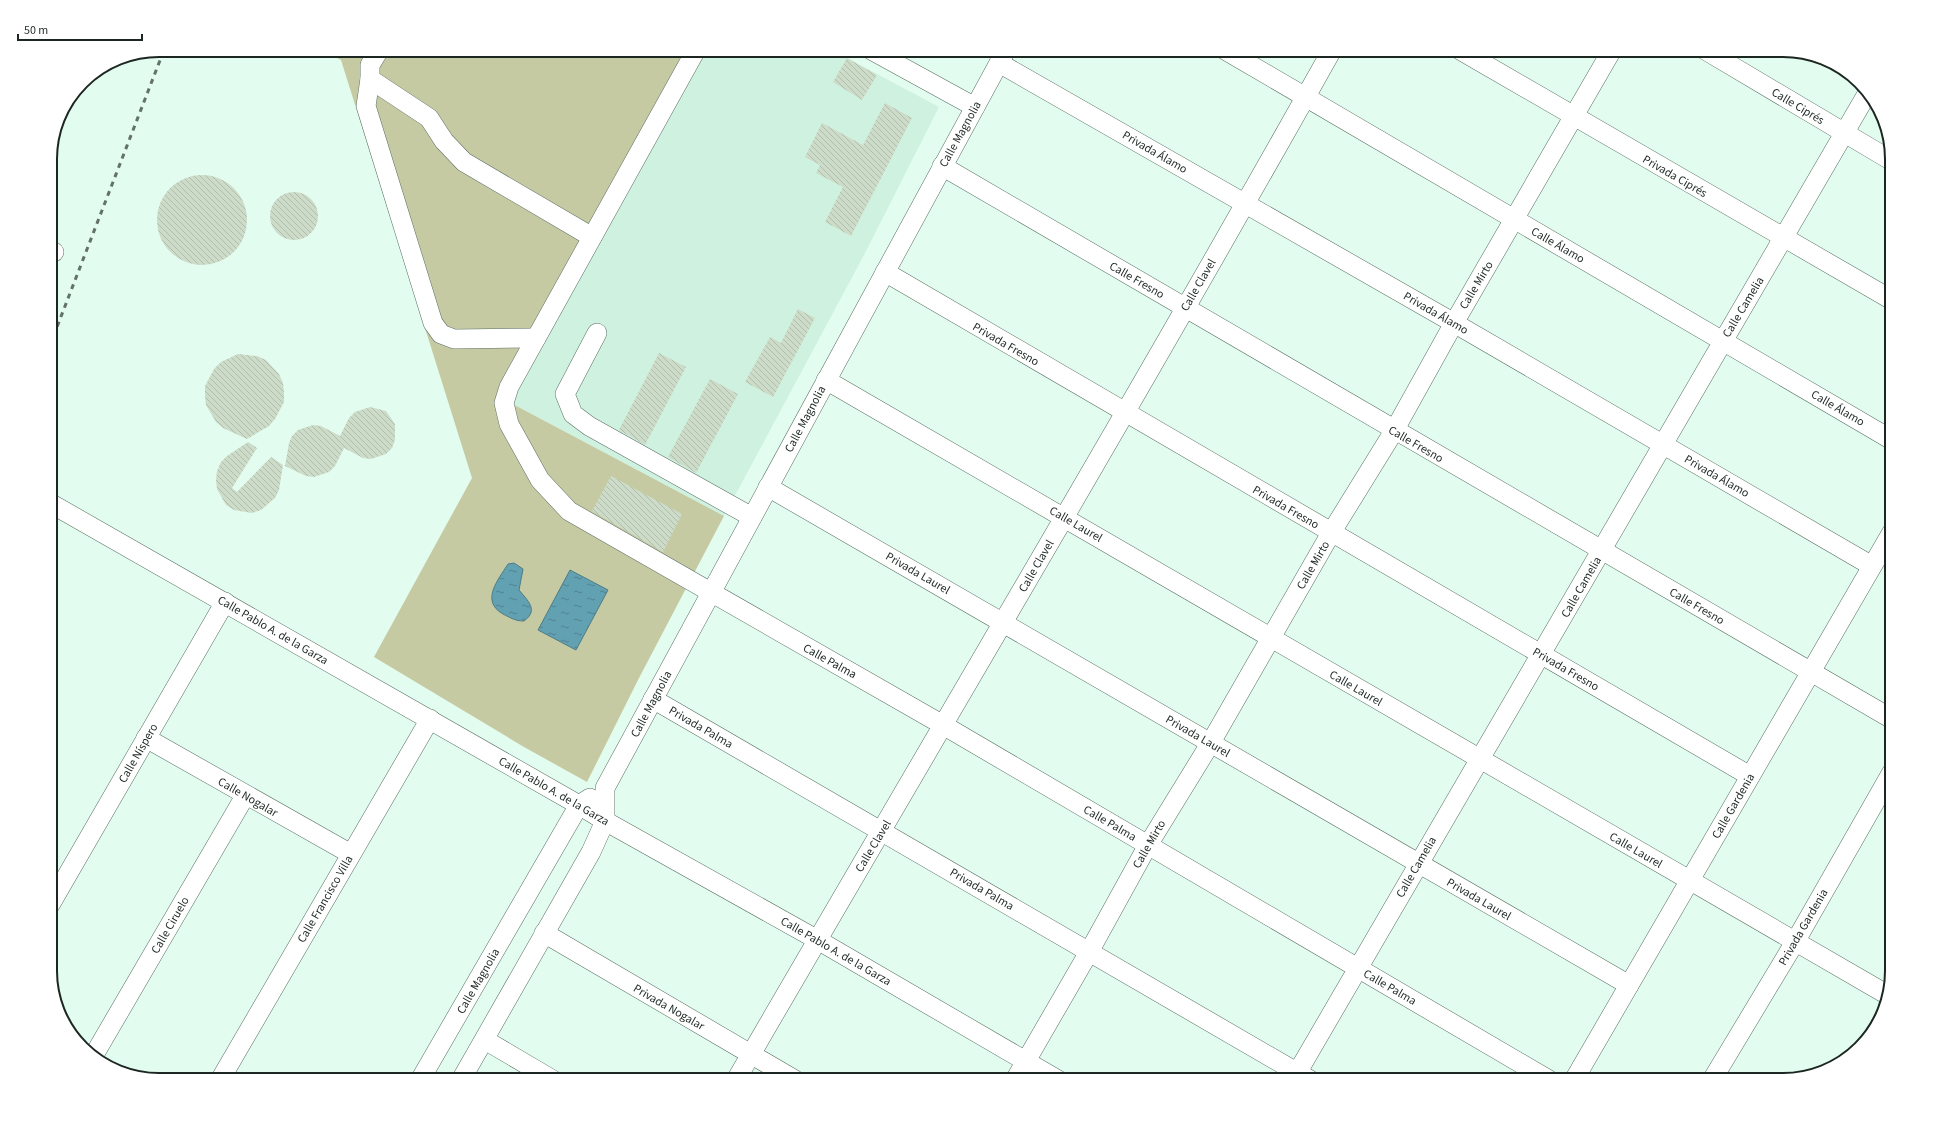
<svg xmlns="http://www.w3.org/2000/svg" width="1942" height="1130" viewBox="0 0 1942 1130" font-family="'Source Sans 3',sans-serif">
<defs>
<pattern id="water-ripples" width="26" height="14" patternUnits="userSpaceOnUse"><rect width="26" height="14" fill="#62a1b1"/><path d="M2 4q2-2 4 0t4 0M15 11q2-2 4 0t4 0" fill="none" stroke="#508390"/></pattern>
<pattern id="building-back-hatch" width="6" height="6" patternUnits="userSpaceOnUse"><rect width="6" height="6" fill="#cddcc8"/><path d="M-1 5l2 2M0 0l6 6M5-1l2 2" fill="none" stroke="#b0bdac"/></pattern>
</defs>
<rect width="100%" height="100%" fill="#e2fcef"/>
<polygon fill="#cff1e0" points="700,50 832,50 939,107 864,255 724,516 507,401"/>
<polygon fill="#c6caa3" points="321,50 700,50 507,401 724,516 639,678 587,782 524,747 374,657 472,478 341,60"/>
<g fill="url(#water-ripples)" stroke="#4d7c86">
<path d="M 514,563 L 523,569 L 519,590 C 528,601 539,610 524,621 C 515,621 511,618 503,614 C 480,601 498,580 508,564 Z"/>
<polygon points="570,570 608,590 576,650 538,630"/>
</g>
<g fill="url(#building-back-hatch)">
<polygon points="847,58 877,75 862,100 833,82"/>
<polygon points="885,103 912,118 851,236 825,222 843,187 816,173 820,165 805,157 822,123 863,145"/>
<circle cx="202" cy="220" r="45"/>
<circle cx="294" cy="216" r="24"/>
<polygon points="798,309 815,318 773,397 745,382 770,337 781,343"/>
<polygon points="659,353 686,367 645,445 619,430"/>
<polygon points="238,354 257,356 266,360 279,374 283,383 284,392 284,402 275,419 269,426 247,439 223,428 216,422 206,405 205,396 205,386 214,369 221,362"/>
<polygon points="710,379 738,394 696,473 668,457"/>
<polygon points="370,407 386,411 395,424 395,440 392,448 386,454 371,459 363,458 344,448 335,466 329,472 314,477 306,476 285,466 289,443 292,436 298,430 313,425 321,426 340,436 349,418 355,412"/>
<polygon points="248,442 257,448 232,488 237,492 271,457 283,465 279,490 275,498 261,510 252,513 234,510 226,505 217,489 216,480 217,471 221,462 227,456"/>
<polygon points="611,476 682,514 663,552 592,511"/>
</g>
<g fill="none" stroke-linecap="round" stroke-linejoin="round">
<defs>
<g id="minor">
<polyline points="379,50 370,65 370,79 429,118 444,141 464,162 592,237"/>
<polyline points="696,50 509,387 504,403 509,424 540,480 569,511 943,725 1549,1080"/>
<polyline points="871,50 975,107"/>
<polyline points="1225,50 1892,440"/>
<polyline points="1460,50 1892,300"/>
<polyline points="1705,50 1892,161"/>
<polyline points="999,63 1454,323 1872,566"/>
<polyline points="370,79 366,106 433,323 441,334 454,339 536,338"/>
<polyline points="942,166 1892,719"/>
<polyline points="50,250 54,252"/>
<polyline points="885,272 1750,776"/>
<polyline points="597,333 565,394 573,414 589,426 752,517"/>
<polyline points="826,380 1886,994"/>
<polyline points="768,487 1629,985"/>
<polyline points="50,503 579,805 605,821 816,939 1058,1080"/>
<polyline points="653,699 1310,1080"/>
<polyline points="146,738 351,854"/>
<polyline points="50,905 225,602"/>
<polyline points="544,933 795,1080"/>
<polyline points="485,1040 553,1080"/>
<polyline points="94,1055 245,796"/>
<polyline points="220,1080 430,719"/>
<polyline points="420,1080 579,805 590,798"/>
<polyline points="461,1080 591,852 605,821 605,788 1006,50"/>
<path d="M 736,1080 C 935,737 1138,396 1332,50"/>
<polyline points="1015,1080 1089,952 1148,845 1210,744 1331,533 1394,431 1454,323 1612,50"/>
<polyline points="1293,1080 1867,94"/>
<polyline points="1574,1080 1892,532"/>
<polyline points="1712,1080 1795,942 1892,772"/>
</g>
</defs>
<use href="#minor" stroke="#5a7065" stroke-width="20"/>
<polyline stroke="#9bafa5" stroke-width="2.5" stroke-dasharray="1 3" stroke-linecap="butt" points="57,123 71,99"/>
<use href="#minor" stroke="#fff" stroke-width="19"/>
<polyline stroke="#627169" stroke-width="3" stroke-dasharray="5 5" stroke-linecap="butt" points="50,345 164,50"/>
</g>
<g text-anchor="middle" stroke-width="3" stroke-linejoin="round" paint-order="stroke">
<g font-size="12" fill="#1d2722" stroke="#fff">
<text transform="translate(1798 106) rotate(31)" y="4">Calle Ciprés</text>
<text transform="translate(960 134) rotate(-61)" y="4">Calle Magnolia</text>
<text transform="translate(1155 152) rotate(30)" y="4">Privada Álamo</text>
<text transform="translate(1675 176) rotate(30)" y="4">Privada Ciprés</text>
<text transform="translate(1558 245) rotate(30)" y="4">Calle Álamo</text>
<text transform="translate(1137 280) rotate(30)" y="4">Calle Fresno</text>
<text transform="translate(1198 285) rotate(-60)" y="4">Calle Clavel</text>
<text transform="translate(1476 285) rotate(-59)" y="4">Calle Mirto</text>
<text transform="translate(1743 307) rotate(-59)" y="4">Calle Camelia</text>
<text transform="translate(1436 313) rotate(30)" y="4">Privada Álamo</text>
<text transform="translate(1006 344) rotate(30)" y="4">Privada Fresno</text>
<text transform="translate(1838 408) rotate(30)" y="4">Calle Álamo</text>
<text transform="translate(805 419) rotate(-62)" y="4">Calle Magnolia</text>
<text transform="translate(1416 444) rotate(30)" y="4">Calle Fresno</text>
<text transform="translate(1717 476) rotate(30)" y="4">Privada Álamo</text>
<text transform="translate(1286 507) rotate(30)" y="4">Privada Fresno</text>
<text transform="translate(1076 524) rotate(30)" y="4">Calle Laurel</text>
<text transform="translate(1313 565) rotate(-60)" y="4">Calle Mirto</text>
<text transform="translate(1036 566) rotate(-60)" y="4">Calle Clavel</text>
<text transform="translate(918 573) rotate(30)" y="4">Privada Laurel</text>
<text transform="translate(1581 587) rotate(-60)" y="4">Calle Camelia</text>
<text transform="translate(1697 606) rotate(30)" y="4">Calle Fresno</text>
<text transform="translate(273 630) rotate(30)" y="4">Calle Pablo A. de la Garza</text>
<text transform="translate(830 661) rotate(29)" y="4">Calle Palma</text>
<text transform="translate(1566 669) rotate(30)" y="4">Privada Fresno</text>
<text transform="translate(1356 688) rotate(30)" y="4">Calle Laurel</text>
<text transform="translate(651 704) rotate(-62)" y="4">Calle Magnolia</text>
<text transform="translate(701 727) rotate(30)" y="4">Privada Palma</text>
<text transform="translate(1198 736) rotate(30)" y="4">Privada Laurel</text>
<text transform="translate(138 753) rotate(-60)" y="4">Calle Níspero</text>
<text transform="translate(554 791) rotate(30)" y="4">Calle Pablo A. de la Garza</text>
<text transform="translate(248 797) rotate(30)" y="4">Calle Nogalar</text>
<text transform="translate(1733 806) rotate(-60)" y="4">Calle Gardenia</text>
<text transform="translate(1110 823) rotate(30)" y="4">Calle Palma</text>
<text transform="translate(1149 844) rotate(-60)" y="4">Calle Mirto</text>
<text transform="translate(873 846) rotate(-59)" y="4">Calle Clavel</text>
<text transform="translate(1636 850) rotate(30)" y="4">Calle Laurel</text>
<text transform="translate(1416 867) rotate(-60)" y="4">Calle Camelia</text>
<text transform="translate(982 889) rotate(30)" y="4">Privada Palma</text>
<text transform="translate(325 899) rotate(-60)" y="4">Calle Francisco Villa</text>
<text transform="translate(1479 899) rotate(30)" y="4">Privada Laurel</text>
<text transform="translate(170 925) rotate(-60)" y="4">Calle Ciruelo</text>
<text transform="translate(1803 927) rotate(-60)" y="4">Privada Gardenia</text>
<text transform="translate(836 951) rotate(30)" y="4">Calle Pablo A. de la Garza</text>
<text transform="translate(478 981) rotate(-60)" y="4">Calle Magnolia</text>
<text transform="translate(1390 987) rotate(30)" y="4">Calle Palma</text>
<text transform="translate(669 1007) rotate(30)" y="4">Privada Nogalar</text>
</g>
</g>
<path d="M0 0H1942V1130H0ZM159 57H1783A102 102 0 0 1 1885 159V971A102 102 0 0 1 1783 1073H159A102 102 0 0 1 57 971V159A102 102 0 0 1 159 57Z" fill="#fff" fill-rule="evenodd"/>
<path fill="none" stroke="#1d2722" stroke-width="2" d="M159 57H1783A102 102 0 0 1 1885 159V971A102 102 0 0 1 1783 1073H159A102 102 0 0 1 57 971V159A102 102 0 0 1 159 57Z"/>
<path d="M18 34v6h124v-6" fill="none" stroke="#1d2722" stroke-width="2"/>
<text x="24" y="34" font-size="12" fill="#1d2722" stroke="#ffffff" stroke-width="3" paint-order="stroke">50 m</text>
</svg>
